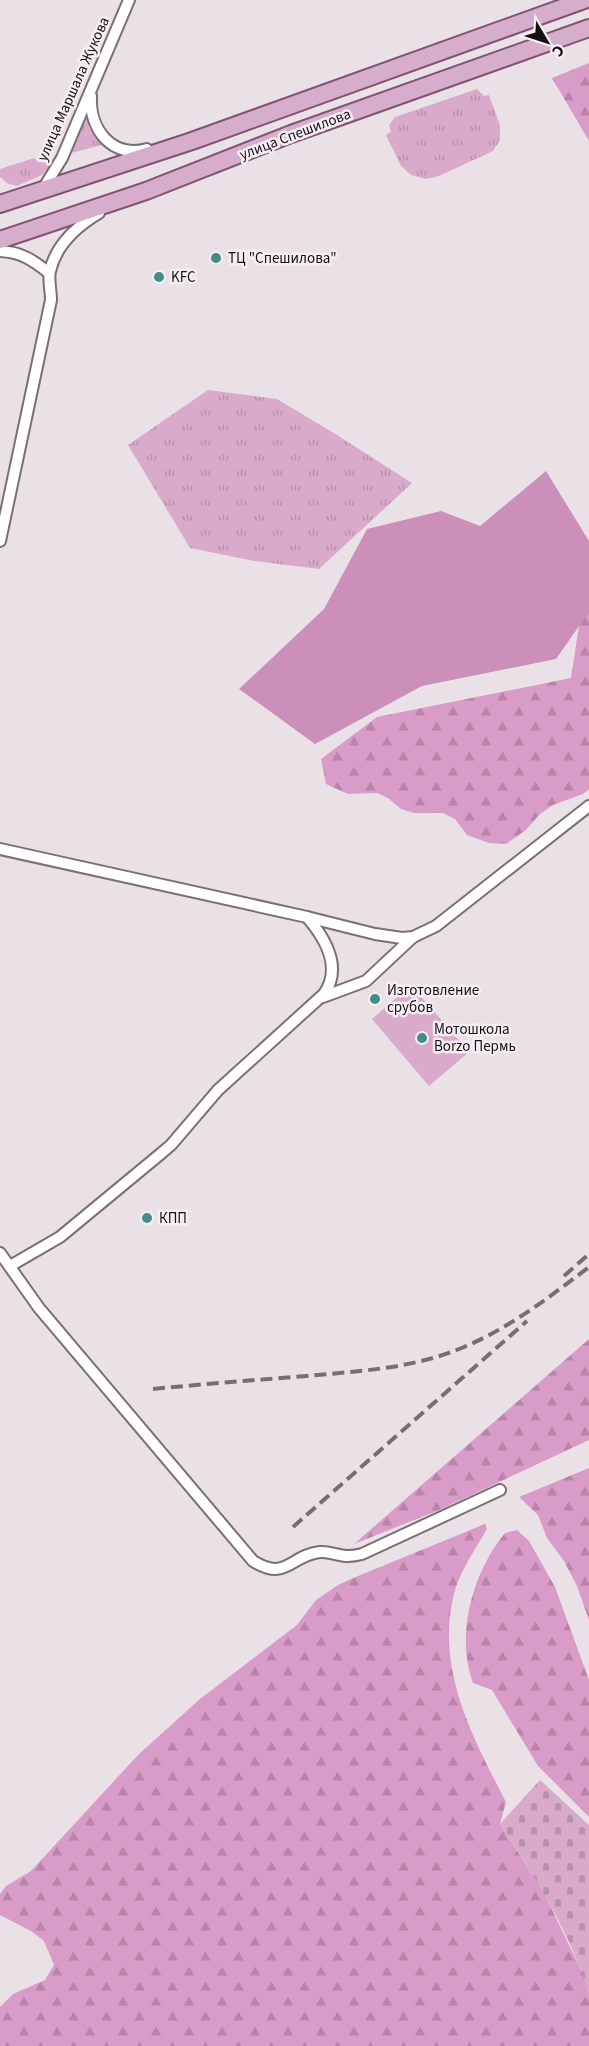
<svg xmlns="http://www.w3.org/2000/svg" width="589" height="2046" viewBox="0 0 589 2046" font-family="'Source Sans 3',sans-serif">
<defs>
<pattern id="grass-tufts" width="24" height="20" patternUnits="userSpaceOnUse" patternTransform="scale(1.5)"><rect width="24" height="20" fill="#d9aaca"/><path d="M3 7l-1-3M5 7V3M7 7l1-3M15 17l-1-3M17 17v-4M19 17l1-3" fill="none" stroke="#b991ad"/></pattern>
<pattern id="forest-firs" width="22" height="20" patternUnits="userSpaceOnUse" patternTransform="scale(1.5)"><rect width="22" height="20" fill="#d99bc7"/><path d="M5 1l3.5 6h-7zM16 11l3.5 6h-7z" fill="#b984aa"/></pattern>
<pattern id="cemetery-stones" width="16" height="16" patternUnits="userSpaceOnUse" patternTransform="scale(1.5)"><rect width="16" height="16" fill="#d9aaca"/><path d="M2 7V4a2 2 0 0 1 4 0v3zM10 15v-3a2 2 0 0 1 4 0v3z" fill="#b991ad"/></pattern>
</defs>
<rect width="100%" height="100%" fill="#eae1e7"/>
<g fill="url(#grass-tufts)">
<polygon points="477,89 484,96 489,95 500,125 500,140 493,151 439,176 426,179 411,175 401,166 386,135 391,132 389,125 395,117"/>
<polygon points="86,114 89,128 102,145 71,153"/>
<polygon points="34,158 38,162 52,163 42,175 17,186 7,183 0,177 0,169"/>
<polygon points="208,390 277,399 337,435 412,483 319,569 254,561 190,548 128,445"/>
</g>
<g fill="url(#forest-firs)">
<polygon points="589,63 589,141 552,78"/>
<polygon points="589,560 589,789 583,794 553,805 540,814 526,830 506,844 489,843 467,835 455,819 443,813 414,813 401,809 388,798 377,793 348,794 326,784 321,759 377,717 571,678"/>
<polygon points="589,1339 589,1440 437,1511 354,1544"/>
<polygon points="589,1468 589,1620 577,1586 564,1561 547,1538 538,1515 519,1497"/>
<path d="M 485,1524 L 487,1529 C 476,1548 459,1573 454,1594 C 435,1669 473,1738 506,1802 L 500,1824 L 544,1893 L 583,1974 L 589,1996 L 589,2046 L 0,2046 L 0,2007 L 13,1994 L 45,1980 L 54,1965 L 44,1941 L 31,1931 L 0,1915 L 0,1894 L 6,1886 L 31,1871 L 138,1755 L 200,1699 L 297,1625 L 316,1600 L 338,1585 L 358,1576 Z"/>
<path d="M 517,1530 L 529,1541 L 555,1587 L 589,1680 L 589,1817 L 538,1766 L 492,1690 L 473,1683 C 455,1634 473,1572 505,1533 Z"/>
</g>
<path fill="url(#cemetery-stones)" d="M 540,1780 L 589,1825 L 589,1996 C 572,1934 535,1878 500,1824 Z"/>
<polygon fill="#d9aaca" points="411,985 469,1052 429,1086 372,1019"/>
<polygon fill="#cc8fba" points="546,471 589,541 589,612 556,659 422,686 315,744 239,689 324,609 367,529 441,511 480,526"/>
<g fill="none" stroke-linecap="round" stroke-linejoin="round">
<defs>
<g id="minor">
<path d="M 91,96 C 89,129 112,159 147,149"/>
<polyline points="43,189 62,158 129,0"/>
<path d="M 0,251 C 21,252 33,260 49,273"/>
<path d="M 0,541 L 51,300 C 51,291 48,279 50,271 C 56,245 77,226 99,213"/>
<polyline points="0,849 307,917 375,934 402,938 413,937 436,926 589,806"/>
<polyline points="323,997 366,981 413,937"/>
<path d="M 0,1253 L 39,1308 L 253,1561 C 287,1582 290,1555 320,1552 C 329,1551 338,1556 348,1556 C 353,1556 358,1555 362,1554 L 500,1490"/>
<path d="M 10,1266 L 60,1237 L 158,1156 L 171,1145 L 218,1090 L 324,994 C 343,967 325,938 307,917"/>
</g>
<g id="primary">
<polyline points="0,204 192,141 584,0"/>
<polyline points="0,240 146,191 291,134 589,28"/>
</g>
</defs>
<use href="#minor" stroke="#787075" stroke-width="14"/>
<use href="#primary" stroke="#805373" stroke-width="20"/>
<use href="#minor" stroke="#fff" stroke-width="10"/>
<use href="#primary" stroke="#d6adca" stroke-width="16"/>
<g stroke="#756f73" stroke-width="4" stroke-dasharray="12 6" stroke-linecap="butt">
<polyline points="564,1276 589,1254"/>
<path d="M 153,1389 C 204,1384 255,1380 307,1376 C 358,1371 410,1369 459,1349 C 507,1330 548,1298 589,1267"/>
<polyline points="293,1527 527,1321"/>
</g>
</g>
<g fill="#468c86" stroke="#f7eef4" stroke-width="2">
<circle cx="216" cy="258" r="6"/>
<circle cx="159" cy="277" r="6"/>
<circle cx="375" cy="999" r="6"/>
<circle cx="422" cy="1038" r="6"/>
<circle cx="147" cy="1218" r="6"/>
</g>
<g text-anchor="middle" stroke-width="5" stroke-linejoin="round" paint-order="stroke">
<g font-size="15" fill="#141113" stroke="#f7eef4">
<text transform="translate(73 89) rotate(-66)" y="5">улица Маршала Жукова</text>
<text transform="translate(295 134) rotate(-21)" y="5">улица Спешилова</text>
</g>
<g font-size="15" fill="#141113" stroke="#f7eef4" text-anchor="start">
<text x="228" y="263">ТЦ "Спешилова"</text>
<text x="171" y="282">KFC</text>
<text x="387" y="995">Изготовление<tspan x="387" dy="17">срубов</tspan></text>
<text x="434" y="1034">Мотошкола<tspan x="434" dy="17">Borzo Пермь</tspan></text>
<text x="159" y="1223">КПП</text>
</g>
</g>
<g transform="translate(547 42) rotate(129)" stroke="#f7eef4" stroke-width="4.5" paint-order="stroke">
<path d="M0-4.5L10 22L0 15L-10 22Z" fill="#141113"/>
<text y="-9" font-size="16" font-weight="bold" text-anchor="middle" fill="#141113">С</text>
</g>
</svg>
